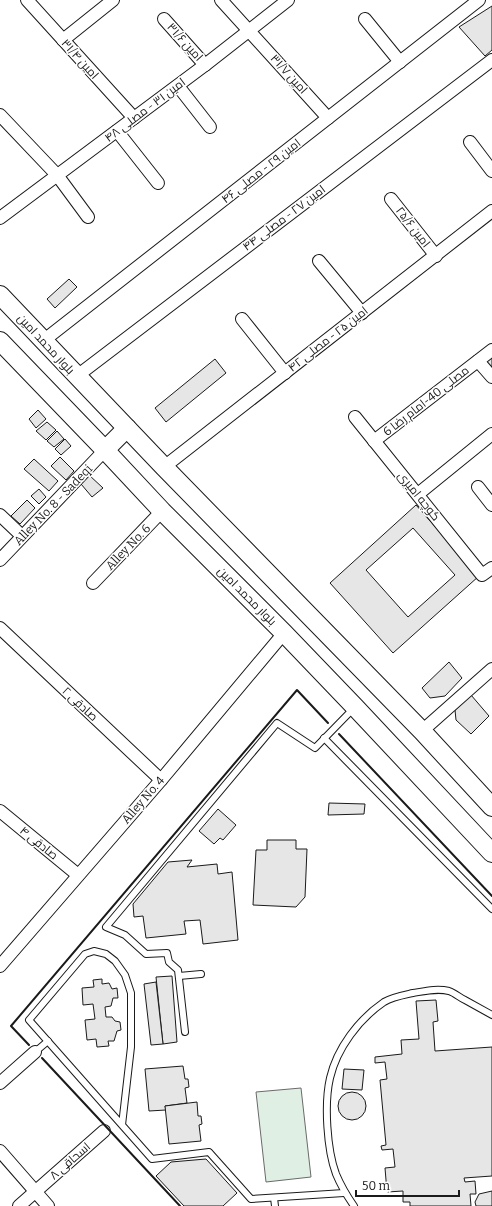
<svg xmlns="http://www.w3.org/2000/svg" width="492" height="1206" viewBox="0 0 492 1206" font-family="Bitter,Cairo,serif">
<rect width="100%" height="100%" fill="#fff"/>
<polygon fill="#e0efe3" stroke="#6a6a6a" points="301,1088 311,1177 266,1182 256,1092"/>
<g fill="#e6e6e6" stroke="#1a1a1a" fill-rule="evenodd">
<polygon points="492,6 492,50 485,56 459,27"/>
<polygon points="69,279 77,287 55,308 47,299"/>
<polygon points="492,351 492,372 481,359"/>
<polygon points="215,359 226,373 166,422 155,408"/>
<polygon points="38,410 46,419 36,428 29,419"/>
<polygon points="47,422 56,430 46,440 36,431"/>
<polygon points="57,431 64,439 54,447 47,441"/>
<polygon points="65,439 71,446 61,455 55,449"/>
<polygon points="60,457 74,471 66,480 51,466"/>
<polygon points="34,459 58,481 49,491 24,469"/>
<polygon points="89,475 103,488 92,497 81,484"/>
<polygon points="39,489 46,497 39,504 31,496"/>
<polygon points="27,500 35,508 20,524 11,516"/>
<path d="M 416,505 L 479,576 L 393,653 L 330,583 ZM 413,528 L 455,575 L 408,617 L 366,570 Z"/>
<polygon points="449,662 462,678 445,696 430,698 422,688"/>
<polygon points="471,695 489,716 471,734 456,720 455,710"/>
<polygon points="329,803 365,804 364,814 328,815"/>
<polygon points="218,809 236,825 223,840 220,838 214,844 199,831"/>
<polygon points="267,840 296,840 296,849 307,849 305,897 296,907 253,905 256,850 267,850"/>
<polygon points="192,860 187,867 217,864 218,874 232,872 238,940 203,944 200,920 184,921 186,934 146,938 143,916 134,917 133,904 168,862"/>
<polygon points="172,976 177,1042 163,1044 156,977"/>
<polygon points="102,979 102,984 109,983 112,989 117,988 118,998 113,998 111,1006 105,1007 106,1017 112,1017 115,1021 120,1022 121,1030 117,1031 114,1041 108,1041 109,1046 97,1047 96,1039 87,1040 85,1020 95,1019 93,1004 83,1005 82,988 94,987 93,980"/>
<polygon points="156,982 163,1044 151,1045 144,984"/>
<polygon points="436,1000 438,1021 433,1022 435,1051 492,1047 492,1176 464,1178 465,1182 475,1181 476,1194 470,1194 471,1206 410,1206 410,1202 403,1202 403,1191 387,1192 385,1168 395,1167 393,1149 382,1150 381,1146 386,1145 380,1080 387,1079 385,1062 375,1063 375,1057 402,1054 401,1040 419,1039 416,1001"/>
<polygon points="183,1066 185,1079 188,1079 189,1087 185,1088 187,1103 165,1106 166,1110 149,1111 145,1069"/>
<polygon points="344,1069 364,1070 362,1090 342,1089"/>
<circle cx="352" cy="1106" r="14"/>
<polygon points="197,1102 198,1116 201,1116 202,1124 199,1125 201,1141 169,1144 165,1106"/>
<polygon points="206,1159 237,1193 223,1206 184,1206 156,1176 171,1162"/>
<polygon points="492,1191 492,1206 476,1206 475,1202 479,1194"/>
</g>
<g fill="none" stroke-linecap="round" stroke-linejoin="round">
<defs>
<g id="lane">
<polyline points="324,738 492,909"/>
<polyline points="179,976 201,974"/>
<polyline points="185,1032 178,970 169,962 167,953 146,954 125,935 106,927 277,723 315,748 354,708"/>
<polyline points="35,1052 48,1041"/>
<polyline points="122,1125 131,1047 131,993 125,975 115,961 106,954 94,951 85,954 29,1020 152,1159 209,1152 251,1199 344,1193"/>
<polyline points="274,1198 275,1206"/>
<path d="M 354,1206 C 347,1196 341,1186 336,1174 C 327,1150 324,1104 330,1078 C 337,1048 359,1019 384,1002 C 392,997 404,995 413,993 C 425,991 437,988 449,991 C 455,993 460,998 465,1000 C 474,1005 483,1010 492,1015"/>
</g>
<g id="street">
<polyline points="27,0 134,118"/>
<polyline points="221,0 328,118"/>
<polyline points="164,19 205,65"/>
<polyline points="365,19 400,62"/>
<polyline points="63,40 113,0"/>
<polyline points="178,86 210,127"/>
<polyline points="0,115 57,175 88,217"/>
<polyline points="117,131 158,183"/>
<polyline points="470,142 492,171"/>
<polyline points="391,199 436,256"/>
<polyline points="0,218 205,65 288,0"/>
<polyline points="319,261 362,313"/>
<polyline points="242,319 285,373"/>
<polyline points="43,341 479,0"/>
<polyline points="478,361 492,377"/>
<polyline points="77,376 492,60"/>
<polyline points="355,417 482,575 492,568"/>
<polyline points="374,441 492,350"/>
<polyline points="164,467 492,211"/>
<polyline points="478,487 492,505"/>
<polyline points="418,494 492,434"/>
<polyline points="0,515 22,536"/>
<polyline points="0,560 105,450"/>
<polyline points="93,583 162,511"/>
<polyline points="0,628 161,780"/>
<polyline points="422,731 492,669"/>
<polyline points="0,811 78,875"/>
<polyline points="0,966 161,780 284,633"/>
<polyline points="0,1083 35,1052"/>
<polyline points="0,1151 48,1206"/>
<polyline points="19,1206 104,1131"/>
</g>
<g id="secondary">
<polyline points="0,295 164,467 422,731 492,807"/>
<polyline points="0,341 105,450 162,511 284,633 355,707 492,853"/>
<polyline points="105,450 127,428"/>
</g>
</defs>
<use href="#lane" stroke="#1a1a1a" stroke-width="8"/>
<use href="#street" stroke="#1a1a1a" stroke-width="14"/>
<use href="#secondary" stroke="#1a1a1a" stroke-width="20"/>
<use href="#lane" stroke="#fff" stroke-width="6"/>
<use href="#street" stroke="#fff" stroke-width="12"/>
<use href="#secondary" stroke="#fff" stroke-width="18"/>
<g stroke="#1a1a1a" stroke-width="2">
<polyline points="339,734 492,896"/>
<polyline points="29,1045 11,1026 297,690 328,723"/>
<polyline points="42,1058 180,1206"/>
</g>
</g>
<g text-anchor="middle" stroke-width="3" stroke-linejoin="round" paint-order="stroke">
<g font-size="12" fill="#1a1a1a" stroke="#fff">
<text transform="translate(185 42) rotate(48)" y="4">امین ۳۱/۶</text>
<text transform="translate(80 59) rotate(48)" y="4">امین ۳۱/۴</text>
<text transform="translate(289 74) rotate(48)" y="4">امین ۳۱/۷</text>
<text transform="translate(145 110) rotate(-37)" y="4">امین ۳۱ - مصلی ۴۸</text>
<text transform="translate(261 171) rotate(-38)" y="4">امین ۲۹ - مصلی ۴۶</text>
<text transform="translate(284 218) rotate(-37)" y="4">امین ۲۷ - مصلی ۴۴</text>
<text transform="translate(413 227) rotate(52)" y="4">امین ۲۵/۶</text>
<text transform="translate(328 339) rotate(-38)" y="4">امین ۲۵ - مصلی ۴۲</text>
<text transform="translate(46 344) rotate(47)" y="4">بلوار محمد امین</text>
<text transform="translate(426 401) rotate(-38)" y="4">مصلی 40-امام رضا 6</text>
<text transform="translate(419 496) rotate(51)" y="4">کوچه امیری</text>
<text transform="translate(53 505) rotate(-46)" y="4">Alley No. 8 - Sadeqi</text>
<text transform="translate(128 547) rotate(-46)" y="4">Alley No. 6</text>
<text transform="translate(247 596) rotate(45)" y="4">بلوار محمد امین</text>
<text transform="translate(80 704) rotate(43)" y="4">صادقی ۲</text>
<text transform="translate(143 800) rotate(-49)" y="4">Alley No. 4</text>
<text transform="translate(39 843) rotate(39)" y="4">صادقی ۴</text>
<text transform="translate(70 1161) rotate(-41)" y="4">اسحاقی ۸</text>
</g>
</g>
<path d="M356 1190v6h103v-6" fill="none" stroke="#1a1a1a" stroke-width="2"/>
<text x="362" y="1190" font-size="12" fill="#1a1a1a" stroke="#ffffff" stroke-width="3" paint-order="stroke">50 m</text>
</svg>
